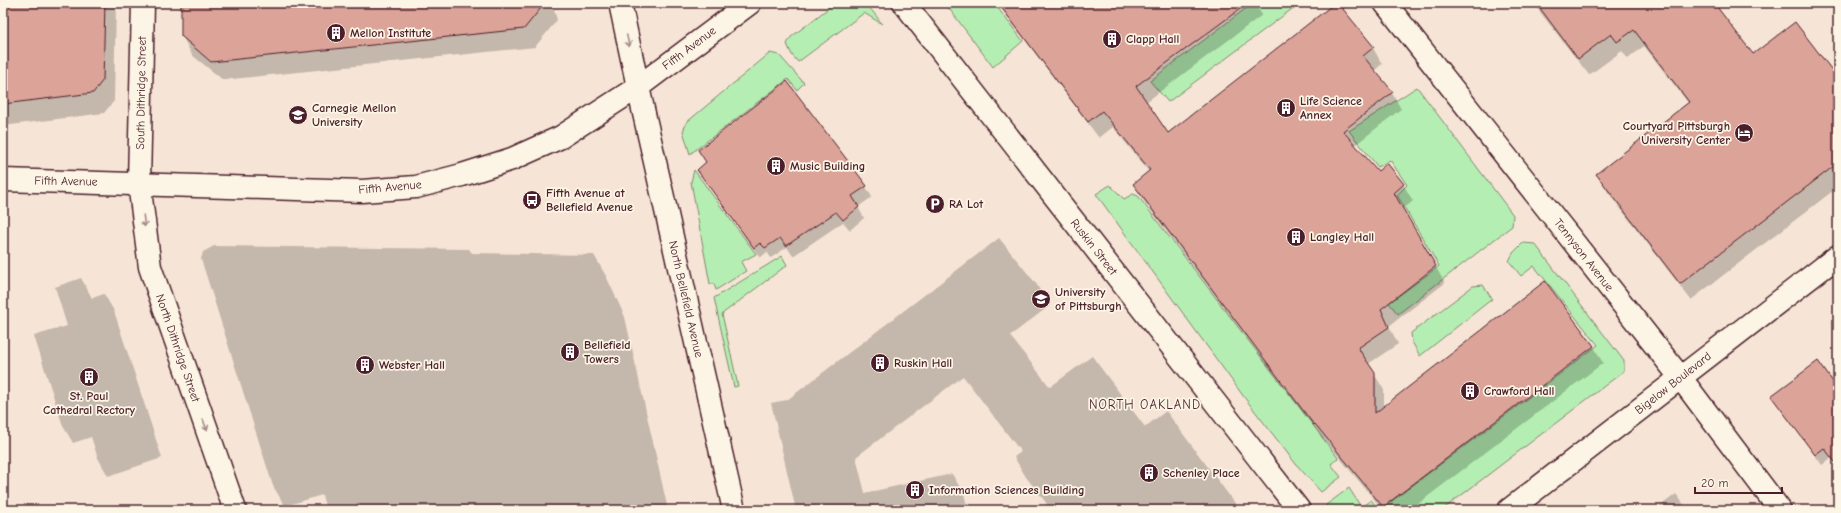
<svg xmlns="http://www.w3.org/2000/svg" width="1841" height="513" viewBox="0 0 1841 513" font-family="'Comic Neue',sans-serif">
<rect width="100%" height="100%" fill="#f6e5d6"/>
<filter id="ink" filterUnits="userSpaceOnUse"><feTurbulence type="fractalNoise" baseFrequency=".025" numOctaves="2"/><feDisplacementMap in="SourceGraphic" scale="8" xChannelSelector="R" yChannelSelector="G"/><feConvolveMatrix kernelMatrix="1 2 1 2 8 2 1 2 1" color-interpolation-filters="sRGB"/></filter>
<g filter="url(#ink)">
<g fill="#b5eeb2" stroke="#80866e">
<path d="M 835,3 C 866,3 865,0 882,24 L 864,13 L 798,62 L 792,55 L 787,44 L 791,37 Z"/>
<polygon points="945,3 994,3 1023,41 993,67"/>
<polygon points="1253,3 1300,3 1168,102 1150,81"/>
<polygon points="770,53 779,55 804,83 797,90 788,79 690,154 683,131 687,122"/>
<polygon points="1417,87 1513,215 1512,226 1398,314 1389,303 1439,266 1397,195 1407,185 1390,160 1378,167 1349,131"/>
<polygon points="694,170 756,254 741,262 746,271 716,290 714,284 710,284 691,182"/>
<polygon points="1110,185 1124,199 1133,194 1138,196 1338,458 1331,464 1341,477 1321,492 1295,463 1244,397 1096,194"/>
<polygon points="1523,243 1535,244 1624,361 1624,371 1442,510 1380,510 1598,345 1534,266 1521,276 1509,261 1513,253"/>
<polygon points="782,256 787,265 722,314 738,386 734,387 714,298"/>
<polygon points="1483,285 1492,299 1420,356 1412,342 1411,333 1473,286"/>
<polygon points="1349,488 1361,507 1371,500 1379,510 1329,510 1326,505"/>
</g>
<g fill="#0003">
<polygon points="3,3 116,3 114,101 104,113 3,126"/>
<polygon points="182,3 552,3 557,20 535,47 223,80 192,55 182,36"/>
<polygon points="997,3 1255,3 1262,15 1146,102 1168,135 1337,3 1373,48 1382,64 1374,71 1392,93 1401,109 1355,145 1378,172 1403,184 1413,201 1402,210 1445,283 1389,326 1398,344 1368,364 1384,390 1384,407 1545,282 1594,347 1603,363 1410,510 1383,510 1324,439 1324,440 1143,200 1134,184 1149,172 1113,127 1099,138"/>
<polygon points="1533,3 1713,3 1753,56 1838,79 1838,187 1691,300 1607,191 1598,174 1689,104 1644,46 1628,59 1622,51 1589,75"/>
<polygon points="787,82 866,187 872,197 858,207 864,218 850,230 843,222 793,256 787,247 771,258 767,252 760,258 698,170 706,163 699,150"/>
<polygon points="999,238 1037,285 1049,306 1010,336 1050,387 1092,356 1145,427 1166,411 1240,510 1040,510 1047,504 1026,477 1014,457 1021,452 963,376 856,457 865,493 952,474 964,494 968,510 796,510 771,403 787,400"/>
<polygon points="214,246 469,249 472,253 594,255 606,276 625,317 668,510 326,510 322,495 285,506 273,486 201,259 203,252"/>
<polygon points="81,278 92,298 104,294 114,311 162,458 108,476 98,458 91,437 73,443 63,426 34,336 67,326 55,287"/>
<polygon points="1838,390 1838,467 1831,458 1822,465 1772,396"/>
<polygon points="1676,494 1688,510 1655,510"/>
</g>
<g fill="#dca399" stroke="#4a1f2b">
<polygon points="3,3 105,3 103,80 93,93 3,104"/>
<polygon points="181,3 545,3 524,29 211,62 181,36"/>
<polygon points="998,3 1248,3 1136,86 1168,133 1335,3 1338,3 1374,47 1363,56 1393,92 1343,131 1378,171 1387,163 1404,184 1394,193 1436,266 1381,309 1389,327 1358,348 1375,373 1375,413 1545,281 1594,346 1383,507 1315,424 1314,425 1133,184 1150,170 1102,111 1088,122"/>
<polygon points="1536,3 1714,3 1753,54 1795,22 1838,78 1838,163 1680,284 1596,174 1689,102 1634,30 1617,42 1611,34 1578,59"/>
<polygon points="787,81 867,186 852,196 859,207 843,220 836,212 786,246 780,238 765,248 760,243 754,248 697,170 706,162 698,150"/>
<polygon points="1818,361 1838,389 1838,466 1824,448 1815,455 1771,396"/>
</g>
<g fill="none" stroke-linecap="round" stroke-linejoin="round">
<defs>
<g id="street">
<polyline points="143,3 139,183 150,267 235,510"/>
<polyline points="904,3 1299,510"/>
<polyline points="1385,3 1680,377 1780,510"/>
</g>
<g id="secondary">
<polyline points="638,87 734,510"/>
<polyline points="1509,510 1838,256"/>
</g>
<g id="highway">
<polyline points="620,3 638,87"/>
<polyline points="3,180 362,191 416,187 462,175 512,159 561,137 638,87 750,3"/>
</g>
</defs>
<use href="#street" stroke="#4a1f2b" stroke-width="25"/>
<use href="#secondary" stroke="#4a1f2b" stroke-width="25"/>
<use href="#highway" stroke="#4a1f2b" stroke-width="25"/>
<use href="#street" stroke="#fcf5e5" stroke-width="22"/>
<use href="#secondary" stroke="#fcf5e5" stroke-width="22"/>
<use href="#highway" stroke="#fcf5e5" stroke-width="22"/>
</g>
<defs><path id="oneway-shaft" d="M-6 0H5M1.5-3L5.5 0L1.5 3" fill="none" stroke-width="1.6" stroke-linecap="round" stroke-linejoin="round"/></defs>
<g stroke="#a38a88">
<use href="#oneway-shaft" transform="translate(628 41) rotate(78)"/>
<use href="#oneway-shaft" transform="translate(144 221) rotate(83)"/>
<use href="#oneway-shaft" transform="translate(205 425) rotate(71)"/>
</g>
</g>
<defs>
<symbol id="building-disc" viewBox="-11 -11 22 22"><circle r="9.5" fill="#4a1f2b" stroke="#fcf5e5"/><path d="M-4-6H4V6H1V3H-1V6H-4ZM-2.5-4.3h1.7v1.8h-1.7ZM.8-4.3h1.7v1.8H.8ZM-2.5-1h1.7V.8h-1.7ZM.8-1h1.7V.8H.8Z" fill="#fff"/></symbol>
<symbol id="university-disc" viewBox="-11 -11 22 22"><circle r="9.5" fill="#4a1f2b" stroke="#fcf5e5"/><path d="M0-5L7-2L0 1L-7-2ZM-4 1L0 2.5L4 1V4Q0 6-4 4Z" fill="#fff"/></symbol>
<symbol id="hotel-disc" viewBox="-11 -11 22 22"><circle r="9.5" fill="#4a1f2b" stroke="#fcf5e5"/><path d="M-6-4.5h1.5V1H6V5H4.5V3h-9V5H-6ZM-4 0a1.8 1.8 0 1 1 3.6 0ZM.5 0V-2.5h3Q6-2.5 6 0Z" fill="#fff"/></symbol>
<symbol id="bus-disc" viewBox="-11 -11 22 22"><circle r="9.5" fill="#4a1f2b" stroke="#fcf5e5"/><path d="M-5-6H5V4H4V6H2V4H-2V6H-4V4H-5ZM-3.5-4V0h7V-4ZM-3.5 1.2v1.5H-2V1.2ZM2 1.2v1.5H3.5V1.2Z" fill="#fff"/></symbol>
<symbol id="parking-disc" viewBox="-11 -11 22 22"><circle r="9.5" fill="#4a1f2b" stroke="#fcf5e5"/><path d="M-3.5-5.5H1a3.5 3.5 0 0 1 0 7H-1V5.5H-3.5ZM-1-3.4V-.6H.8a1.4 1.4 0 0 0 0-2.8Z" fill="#fff"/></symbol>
</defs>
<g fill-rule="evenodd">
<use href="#building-disc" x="325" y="22" width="22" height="22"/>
<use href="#building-disc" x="1101" y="28" width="22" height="22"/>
<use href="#building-disc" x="1275" y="97" width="22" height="22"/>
<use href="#university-disc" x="287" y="104" width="22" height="22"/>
<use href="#hotel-disc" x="1733" y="122" width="22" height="22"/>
<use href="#building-disc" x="765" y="155" width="22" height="22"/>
<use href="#bus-disc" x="521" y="189" width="22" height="22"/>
<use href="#parking-disc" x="924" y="193" width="22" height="22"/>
<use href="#building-disc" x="1285" y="226" width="22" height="22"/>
<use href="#university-disc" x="1030" y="288" width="22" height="22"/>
<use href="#building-disc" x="559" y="341" width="22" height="22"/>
<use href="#building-disc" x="869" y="352" width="22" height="22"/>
<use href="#building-disc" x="354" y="354" width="22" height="22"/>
<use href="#building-disc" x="78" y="366" width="22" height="22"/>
<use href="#building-disc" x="1459" y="380" width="22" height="22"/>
<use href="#building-disc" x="1138" y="462" width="22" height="22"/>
<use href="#building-disc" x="904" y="479" width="22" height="22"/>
</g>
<g text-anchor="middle" stroke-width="3.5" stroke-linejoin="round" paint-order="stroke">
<g font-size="12" font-weight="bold" fill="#4a1f2b" stroke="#fcf5e5" text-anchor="start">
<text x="350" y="37">Mellon Institute</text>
<text x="1126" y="43">Clapp Hall</text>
<text x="1300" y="105">Life Science<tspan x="1300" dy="14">Annex</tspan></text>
<text x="312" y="112">Carnegie Mellon<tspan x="312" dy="14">University</tspan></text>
<text x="1730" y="130" text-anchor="end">Courtyard Pittsburgh<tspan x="1730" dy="14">University Center</tspan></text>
<text x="790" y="170">Music Building</text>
<text x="546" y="197">Fifth Avenue at<tspan x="546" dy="14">Bellefield Avenue</tspan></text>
<text x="949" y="208">RA Lot</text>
<text x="1310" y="241">Langley Hall</text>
<text x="1055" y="296">University<tspan x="1055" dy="14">of Pittsburgh</tspan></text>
<text x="584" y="349">Bellefield<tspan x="584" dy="14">Towers</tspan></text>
<text x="894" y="367">Ruskin Hall</text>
<text x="379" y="369">Webster Hall</text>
<text x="1484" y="395">Crawford Hall</text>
<text x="89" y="400" text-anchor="middle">St. Paul<tspan x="89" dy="14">Cathedral Rectory</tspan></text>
<text x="1163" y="477">Schenley Place</text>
<text x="929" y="494">Information Sciences Building</text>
</g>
<g font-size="12" fill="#4a1f2b" stroke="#fcf5e5">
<text transform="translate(689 48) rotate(-37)" y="4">Fifth Avenue</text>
<text transform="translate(141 93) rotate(-89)" y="4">South Dithridge Street</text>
<text transform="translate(66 181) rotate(1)" y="4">Fifth Avenue</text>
<text transform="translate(390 187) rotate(-5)" y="4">Fifth Avenue</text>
<text transform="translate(1094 247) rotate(52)" y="4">Ruskin Street</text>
<text transform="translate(1584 255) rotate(52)" y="4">Tennyson Avenue</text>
<text transform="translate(686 299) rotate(77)" y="4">North Bellefield Avenue</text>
<text transform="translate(178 348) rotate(71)" y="4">North Dithridge Street</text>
<text transform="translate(1673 383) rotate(-38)" y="4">Bigelow Boulevard</text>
</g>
<g font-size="13" letter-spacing="1" fill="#4a1f2b" stroke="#fcf5e5">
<text x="1145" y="409">NORTH OAKLAND</text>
</g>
</g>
<rect width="1841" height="513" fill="none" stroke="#fcf5e5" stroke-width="16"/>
<rect x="8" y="8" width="1825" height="497" fill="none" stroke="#4a1f2b" stroke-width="1.5" filter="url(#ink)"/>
<path d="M1695 487v6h87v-6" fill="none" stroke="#4a1f2b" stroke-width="2"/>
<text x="1701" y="487" font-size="12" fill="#4a1f2b" stroke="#fcf5e5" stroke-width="3" paint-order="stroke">20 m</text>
</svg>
